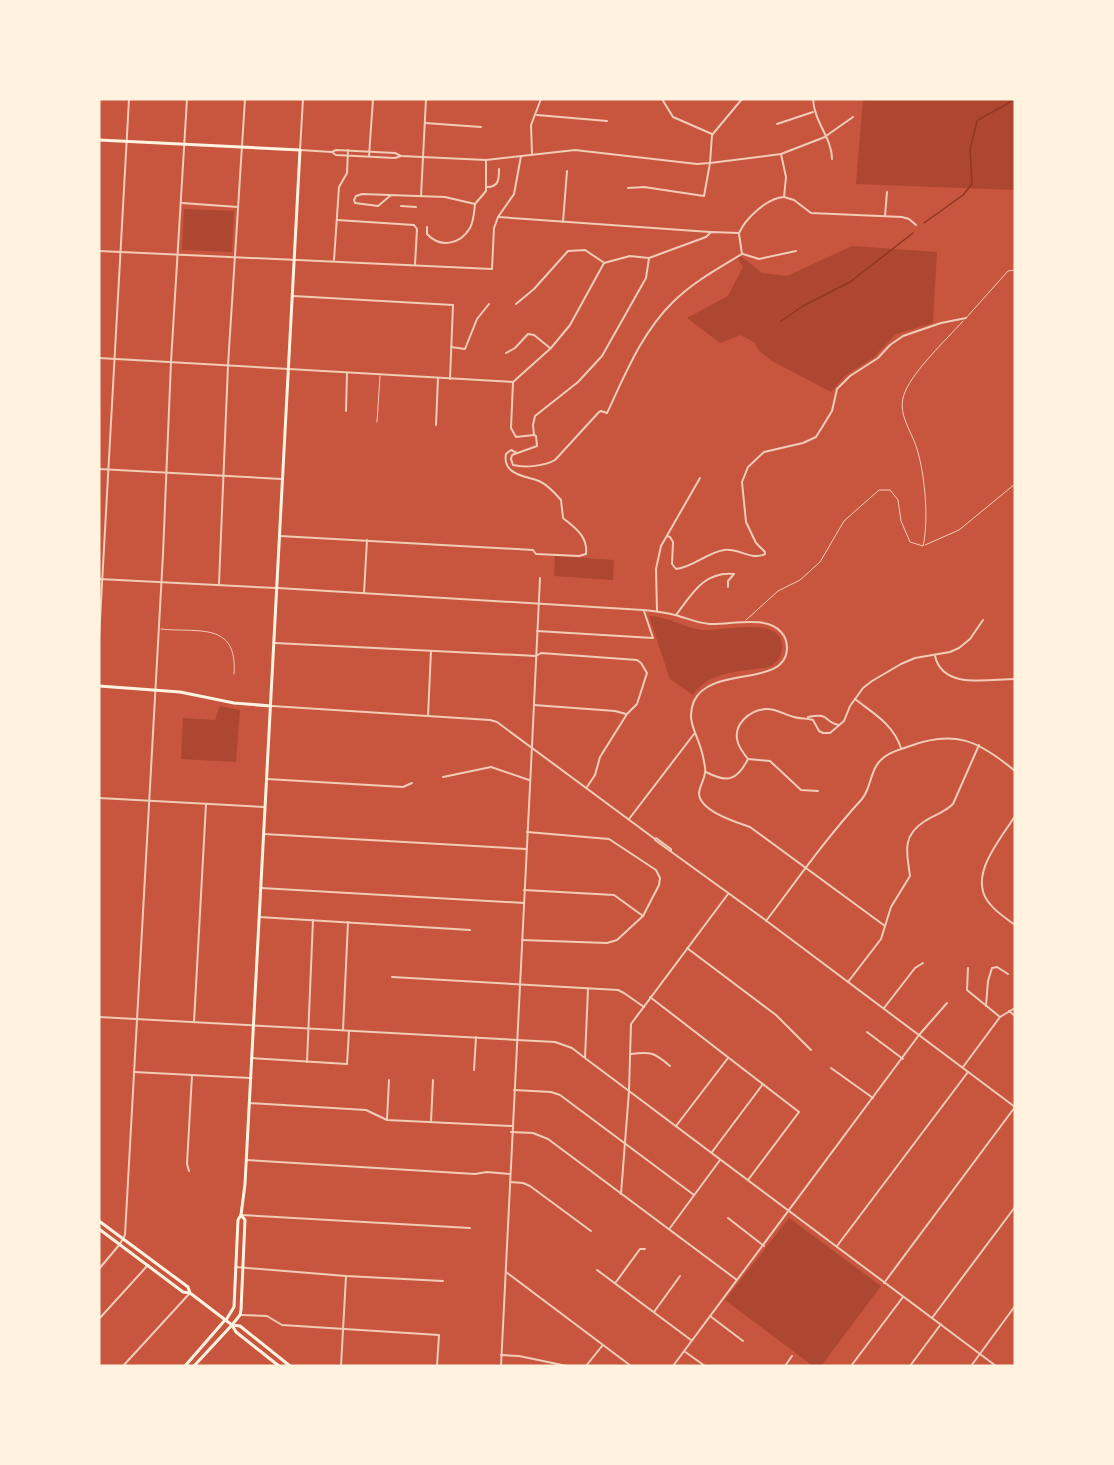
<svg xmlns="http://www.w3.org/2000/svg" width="1114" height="1465" viewBox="0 0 1114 1465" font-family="'Roboto Serif',serif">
<rect width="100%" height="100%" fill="#c8553d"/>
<g fill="#ae4732">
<polygon points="863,99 1015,99 1015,190 856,184"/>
<polygon points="184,209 234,211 232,252 182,250"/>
<polygon points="852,246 937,252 933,323 896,334 873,358 846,375 831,392 772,361 759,351 755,343 741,335 720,343 687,318 728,296 743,267 737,258 741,256 762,273 787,276"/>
<polygon points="555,556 614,560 613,580 554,576"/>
<path d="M 649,616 C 670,617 682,627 702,630 C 722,632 791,612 781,654 C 779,660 775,664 769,667 C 743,672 710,670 693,695 L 670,679 Z"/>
<polygon points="220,706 240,710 236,762 181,759 183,718 215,720"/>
<polygon points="789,1218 881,1286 821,1366 813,1366 725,1300"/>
</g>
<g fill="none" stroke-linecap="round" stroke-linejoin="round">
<g stroke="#8f3625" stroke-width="1.5">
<path d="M 924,223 L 963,195 L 972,184 L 970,149 L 977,121 C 986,114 1009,105 1013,99"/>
<polyline points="781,321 803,306 850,282 913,233"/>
</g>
<g stroke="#f1ccb7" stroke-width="1">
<polyline points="966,318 1008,271 1015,270"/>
<polyline points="377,422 380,376"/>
<polyline points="925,545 959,530 1015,484"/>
<path d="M 746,620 L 778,591 L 800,580 L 820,562 L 844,521 L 879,490 L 890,490 L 898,500 L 901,521 L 910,542 L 923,546 C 929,520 925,475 917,449 C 911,429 896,413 905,392 C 914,370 946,340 963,321"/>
<path d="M 161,629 C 198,633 238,621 234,674"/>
</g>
<g stroke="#f1ccb7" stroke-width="2">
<polyline points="662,99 673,117 712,134"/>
<path d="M 813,99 C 814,122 832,138 832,159"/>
<polyline points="537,115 607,121"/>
<polyline points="425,123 481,127"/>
<polyline points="777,124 813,112"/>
<polyline points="826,136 853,117"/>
<polyline points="532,154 531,125 541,99"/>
<polyline points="369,156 373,99"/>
<path d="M 487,187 C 499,187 499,179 499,169"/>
<polyline points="628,188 644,187 704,196 710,163 712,135 742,99"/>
<polyline points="390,196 378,206 355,203 354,200 356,196 362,194 445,197 475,204"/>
<polyline points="421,196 426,99"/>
<polyline points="784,197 794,200 811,213 902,217 909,219 916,225"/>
<polyline points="182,203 238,207"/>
<polyline points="475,204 486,191 486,160"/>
<polyline points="401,206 416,207"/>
<polyline points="885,216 887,192"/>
<polyline points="498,217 710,232"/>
<polyline points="337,220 414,225 417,229 415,265"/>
<polyline points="563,222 567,171"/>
<path d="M 427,227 L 427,234 C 440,248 460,245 470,228 C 474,220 474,212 475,204"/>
<polyline points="99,251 492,269 494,228 498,217 514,194 521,156"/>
<polyline points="743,254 759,259 796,251"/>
<path d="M 649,258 L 646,278 L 602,356 L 578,382 L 535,416 L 533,425 L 534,435 L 536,436 L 537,446 L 512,455 L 511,459 L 513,465 C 525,468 545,466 555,460 L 599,412 L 601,411 L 607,413 C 625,375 642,332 673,302 C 693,282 719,268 742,254 L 739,234"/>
<polyline points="334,260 339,187 347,173 348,150"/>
<polyline points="293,296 453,305 450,379"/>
<polyline points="516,304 534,289 568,251 585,250 603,262"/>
<polyline points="451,347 465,349 477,319 489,304"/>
<polyline points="506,353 515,348 528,334 534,335 550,348"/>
<polyline points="513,382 511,428 516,437 534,435"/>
<polyline points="346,411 347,373"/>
<polyline points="436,425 438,378"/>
<polyline points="99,469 282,479"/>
<path d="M 280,536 L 533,550 L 536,554 L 579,556 L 586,554 C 588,536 575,528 563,518 L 561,500 C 555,493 548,485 539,481 C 526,476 502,475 506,454 L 511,450 L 517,453"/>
<path d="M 667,536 L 670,537 L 673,542 L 672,564 L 676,569 C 694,567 706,553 724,550 C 739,548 752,561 765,554 L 765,552 L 756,543 L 746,522 L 742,482 L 748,467 L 764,452 L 803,443 L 816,437 L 832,411 L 837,389 L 850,376 L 878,358 L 890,345 L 903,336 L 941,323 L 966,318"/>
<polyline points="219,584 228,365 245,99"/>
<path d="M 278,588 L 643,610 C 654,611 664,612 675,615 C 687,618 697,623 710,624 C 730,625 767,615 781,632 C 785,636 787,642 787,649 C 785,688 711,665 694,701 C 686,720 696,732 701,749 C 703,755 704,761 705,767 C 707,776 700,784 699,793 C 699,811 736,822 750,827 L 885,926"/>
<polyline points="364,593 367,540"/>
<polyline points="657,611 656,569 661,546 700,478"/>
<path d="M 676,615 C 692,594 704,571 734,574 L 728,581 L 728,587"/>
<polyline points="537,631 653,638 644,611"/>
<polyline points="99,638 129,99"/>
<polyline points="275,643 536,656 541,653 637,660 641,663 647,673 637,704 627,714 600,757 595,775 587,787"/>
<path d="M 935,656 C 943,690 988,679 1015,679"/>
<path d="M 855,699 C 874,714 893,724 901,748"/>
<polyline points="534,705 615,711 626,714"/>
<polyline points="428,716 431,651"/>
<path d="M 808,717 C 831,712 823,722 839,725"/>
<polyline points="532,746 540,578"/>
<path d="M 748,759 C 744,754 740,749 738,743 C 732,725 750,709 767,709 C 777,709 785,715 794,717 C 800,719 807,718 813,720 L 819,731 L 823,733 L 830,733 L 844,721 L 850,706 L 863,688 L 872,681 L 901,664 L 915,658 L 950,652 L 959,648 L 970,639 L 983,620"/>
<polyline points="748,759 770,761 801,790 818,791"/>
<path d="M 706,772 C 727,783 737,781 748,759"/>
<polyline points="443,777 491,767 529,780"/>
<polyline points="267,779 403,787 412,783"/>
<polyline points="99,798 264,807"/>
<path d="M 1015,816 C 1001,839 966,877 990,904 C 996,912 1007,919 1015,925"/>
<polyline points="629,819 694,734"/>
<polyline points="264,834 526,849"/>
<polyline points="261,888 524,903"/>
<polyline points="524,890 614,895 643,916"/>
<polyline points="259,917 470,930"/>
<path d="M 766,921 C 797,880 827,837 862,799 C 871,788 870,772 879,762 C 886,753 897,751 907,747 C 954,729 978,740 1015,771"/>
<polyline points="522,940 607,943 617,940 643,916 659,885 660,878 656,870 609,839 527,832"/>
<polyline points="687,948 776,1015 811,1050"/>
<polyline points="968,968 967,990 1000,1017"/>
<polyline points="392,977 618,990 624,993 644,1007"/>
<path d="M 848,982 L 881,939 L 891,907 L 910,876 C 907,853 901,836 925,821 C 935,815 945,812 953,804 L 979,745"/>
<polyline points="650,997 799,1112 748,1180"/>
<polyline points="986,1006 988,981 992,968 997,967 1008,974"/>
<polyline points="884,1008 915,968 923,963"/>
<polyline points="1009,1011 1015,1016"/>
<polyline points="194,1022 206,804"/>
<polyline points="343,1030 348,922"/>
<polyline points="867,1032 903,1059"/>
<path d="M 631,1054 C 651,1051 655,1053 670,1066"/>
<polyline points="251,1058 347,1064 349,1031"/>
<polyline points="585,1058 588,989"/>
<polyline points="307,1062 313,920"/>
<polyline points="963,1067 1000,1017 1015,1008"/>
<polyline points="831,1068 873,1098"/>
<polyline points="474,1070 476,1037"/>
<polyline points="134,1072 250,1078"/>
<polyline points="514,1090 551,1092 560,1095 694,1195"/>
<polyline points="249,1103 366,1110 387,1120 512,1126"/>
<polyline points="387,1119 389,1080"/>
<polyline points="431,1122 433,1080"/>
<polyline points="676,1126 728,1058"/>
<polyline points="511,1132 533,1133 548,1139 737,1280"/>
<polyline points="712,1152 763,1084"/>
<polyline points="246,1160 475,1174 487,1172 510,1174"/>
<polyline points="189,1171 187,1164 192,1075"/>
<polyline points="510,1182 523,1183 530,1186 591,1231"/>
<polyline points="621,1194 629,1091 631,1024 728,894"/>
<polyline points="241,1215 470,1228"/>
<polyline points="728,1218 764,1246"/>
<polyline points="670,1228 720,1160"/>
<polyline points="837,1246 968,1072"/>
<polyline points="236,1267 346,1276 443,1281"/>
<polyline points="99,1269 120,1244 125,1235 163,554 171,362 187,99"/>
<polyline points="597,1270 691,1340"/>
<polyline points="506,1272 631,1366"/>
<polyline points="616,1282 640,1249 645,1249"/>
<polyline points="884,1283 1015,1107"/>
<polyline points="654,1312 680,1276"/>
<polyline points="241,1315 267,1316 282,1325 439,1335 437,1366"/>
<polyline points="710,1316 743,1341"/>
<polyline points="932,1318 1015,1207"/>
<polyline points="99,1319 148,1265"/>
<polyline points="684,1351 705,1366"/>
<polyline points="501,1355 519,1356 567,1366"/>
<polyline points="123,1366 190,1293"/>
<polyline points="341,1366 346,1276"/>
<polyline points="586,1366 602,1346"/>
<polyline points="673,1366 919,1035 947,1003"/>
<polyline points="785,1366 792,1356"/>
<polyline points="851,1366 903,1297"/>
<polyline points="910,1366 941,1324"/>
<polyline points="971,1366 1015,1306"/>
</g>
<g stroke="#f1ccb7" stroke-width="2">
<polyline points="303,99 300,150 332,152 336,150 395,153 401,156 486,160 575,150 697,164 710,163 781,154 825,137"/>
<polyline points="333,153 336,155 395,158 401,156"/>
<path d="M 99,358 L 513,382 L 551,348 L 570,325 L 604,263 L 630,256 L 649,258 L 706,237 L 711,232 L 739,233 C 746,218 767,198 784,197 L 786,177 L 781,154"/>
<polyline points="99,579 276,588"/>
<polyline points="272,706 490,720 497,722 655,839 655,840 764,919 1015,1107"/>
<polyline points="656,838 671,849 671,851"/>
<polyline points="99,1017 555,1042 572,1048 585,1058 996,1366"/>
<polyline points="501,1366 532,746"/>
</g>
<g stroke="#fff3e0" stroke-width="3">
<polyline points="99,140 300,150 245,1184 241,1215 238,1220 234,1307 226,1320"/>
<polyline points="99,686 180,692 234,703 271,706"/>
<polyline points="232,1325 240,1315 241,1310 245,1220 241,1215"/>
</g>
<g stroke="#fff3e0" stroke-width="3">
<polyline points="99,1221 188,1287 190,1293 232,1325 236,1332 279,1366"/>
<polyline points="99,1229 183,1292 190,1293"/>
<polyline points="232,1325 240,1326 290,1366"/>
<polyline points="185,1366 225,1320"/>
<polyline points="194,1366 232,1325"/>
</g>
</g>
<rect width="1114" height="1465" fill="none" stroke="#fff3e0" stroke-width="201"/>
</svg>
